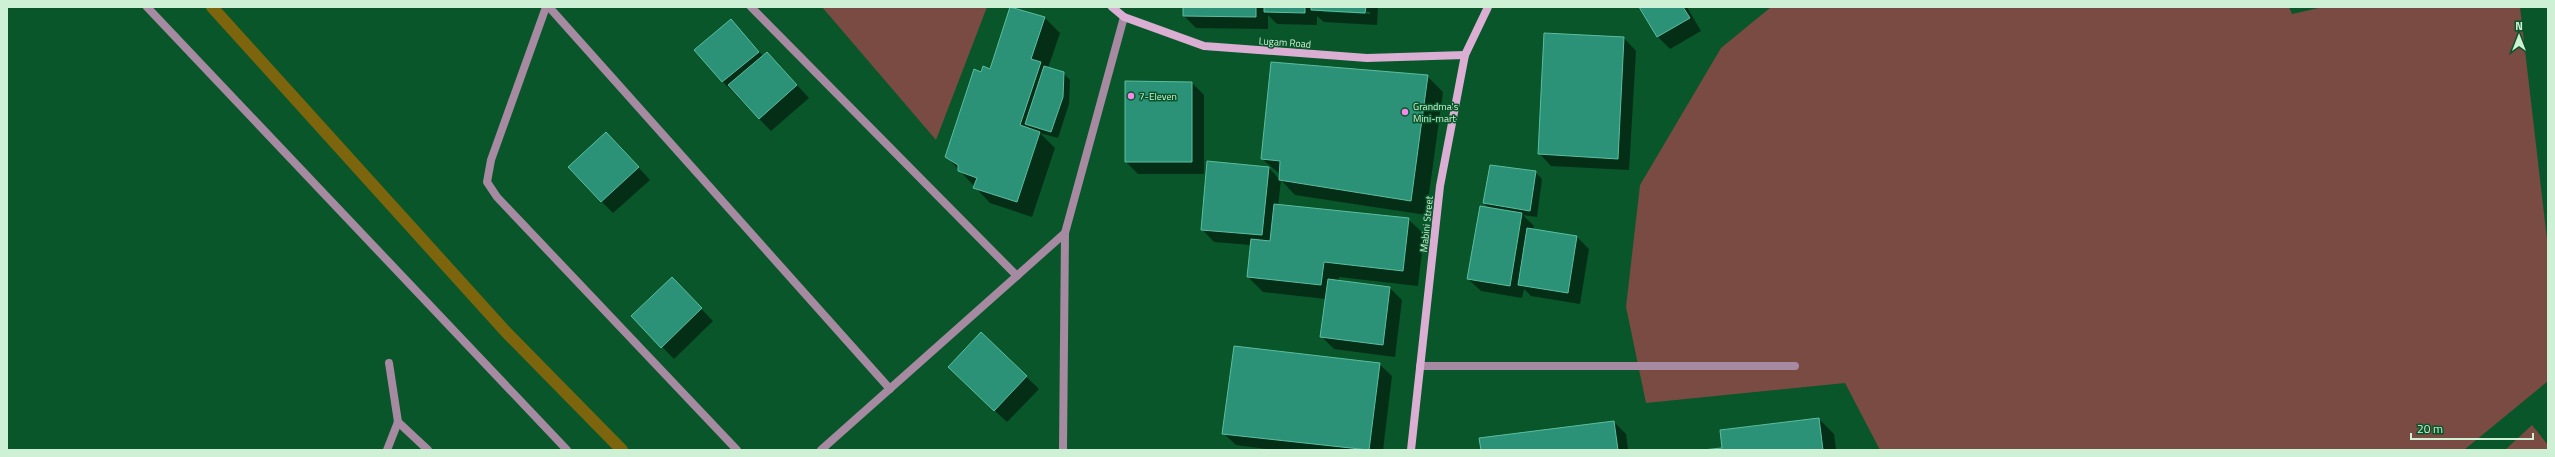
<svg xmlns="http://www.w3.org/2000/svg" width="2555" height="457" viewBox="0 0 2555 457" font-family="'Titillium Web',sans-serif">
<rect width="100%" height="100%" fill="#08562a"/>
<g fill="#794b42">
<polygon points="822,7 987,7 936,140"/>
<polygon points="1771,7 2289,7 2292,14 2323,7 2520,7 2548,248 2548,381 2464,450 1880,450 1845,383 1646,403 1626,307 1640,185 1721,48"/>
<polygon points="2532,425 2548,445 2548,450 2505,450"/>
</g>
<g fill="#0007" fill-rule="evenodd">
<polygon points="1011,7 1045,18 1060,33 1048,68 1063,73 1070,80 1069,104 1058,138 1040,133 1055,148 1032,217 990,203 946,156 982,73 991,70"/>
<path d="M 1184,7 L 1378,7 L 1377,25 L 1324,22 L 1317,16 L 1317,25 L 1277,24 L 1268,15 L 1268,29 L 1196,28 L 1184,16 ZM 1323,10 L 1370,12 L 1370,14 L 1323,12 Z"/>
<polygon points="1640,7 1687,7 1701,31 1670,49 1658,37"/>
<polygon points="731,20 763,56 767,53 809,98 771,131 722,81"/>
<polygon points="1624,38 1636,51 1629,170 1551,166 1539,153"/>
<polygon points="1427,76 1443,92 1426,215 1295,195 1281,180 1278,206 1408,219 1424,234 1418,286 1339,277 1338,281 1390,288 1402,300 1395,357 1334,349 1322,337 1326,299 1263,292 1248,277 1251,245 1214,242 1202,229 1269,168 1280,180 1280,174 1262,159"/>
<polygon points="1192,83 1204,95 1204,174 1138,174 1126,162"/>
<polygon points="618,145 650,180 613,213 601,201"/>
<polygon points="1535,172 1542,179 1537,217 1523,215 1534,226 1533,230 1577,237 1589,249 1580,304 1531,296 1524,289 1522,298 1481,291 1468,279 1490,209 1484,203"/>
<polygon points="672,279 713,321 674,359 632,316"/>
<polygon points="981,333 1039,389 1007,422 961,379"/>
<polygon points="1379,364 1392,376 1383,450 1273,450 1236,445 1223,433"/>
<polygon points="1819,419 1834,434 1836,450 1711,450 1723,449"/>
<polygon points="1614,422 1626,434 1628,450 1482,450"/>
</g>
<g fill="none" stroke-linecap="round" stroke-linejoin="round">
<polyline stroke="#7d650d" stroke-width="12" points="212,7 506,332 622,450"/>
</g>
<g fill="#2b9277" stroke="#5dbda1">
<polygon points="1010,7 1045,17 1031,59 1041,62 1020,125 1040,132 1017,202 973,188 977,178 958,171 958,165 945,157 974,69 981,72 983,66 990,69"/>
<polygon points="1183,7 1256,7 1256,17 1183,16"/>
<polygon points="1264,7 1305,7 1305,13 1264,12"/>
<polygon points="1311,7 1366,7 1365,13 1311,10"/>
<polygon points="1639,7 1683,7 1690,18 1657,37"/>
<polygon points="731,19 759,52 722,82 694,50"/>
<polygon points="1544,33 1624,37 1618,159 1538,154"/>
<polygon points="767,52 797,85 759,119 728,85"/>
<polygon points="1271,62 1428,75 1411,201 1279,180 1280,161 1261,159"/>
<polygon points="1044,66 1064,72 1063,97 1051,132 1025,124"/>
<polygon points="1125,81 1192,82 1192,162 1125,162"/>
<polygon points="606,132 639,167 601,202 568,167"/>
<polygon points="1207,161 1269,167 1262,235 1201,230"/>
<polygon points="1490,165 1536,171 1530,211 1483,203"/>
<polygon points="1274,204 1409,218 1403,271 1324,262 1321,285 1247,277 1251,239 1270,241"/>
<polygon points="1480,206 1522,213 1510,286 1467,279"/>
<polygon points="1527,228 1577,236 1568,293 1518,285"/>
<polygon points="672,277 702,308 661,348 631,316"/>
<polygon points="1328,279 1390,287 1383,345 1320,337"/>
<polygon points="981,332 1027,376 994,411 948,367"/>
<polygon points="1234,346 1380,363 1369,450 1222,434"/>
<polygon points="1819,418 1823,450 1702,450 1722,448 1720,430"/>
<polygon points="1614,421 1618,450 1481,450 1479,438"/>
</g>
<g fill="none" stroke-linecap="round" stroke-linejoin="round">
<polyline stroke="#a68aa1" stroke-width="8" points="1420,366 1795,366"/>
<g stroke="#a68aa1" stroke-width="8">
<polyline points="147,7 567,450"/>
<polyline points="546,7 491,160 487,182 497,197 737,450"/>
<polyline points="549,7 890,389"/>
<polyline points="751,7 1017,276"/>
<polyline points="398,422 428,450"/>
<polyline points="387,450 398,422 389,363"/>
<polyline points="821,450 1065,233 1124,17"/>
<polyline points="1063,450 1065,233"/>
</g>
<g stroke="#daafd3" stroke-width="8">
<polyline points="1112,7 1124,17 1204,46 1367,58 1465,55"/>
<polyline points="1411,450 1440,186 1465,55 1488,7"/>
</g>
</g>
<g fill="#f888ea" stroke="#08562a" stroke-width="1.5">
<circle cx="1131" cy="96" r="4"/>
<circle cx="1405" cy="112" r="4"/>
</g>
<g text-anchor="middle" stroke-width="3" stroke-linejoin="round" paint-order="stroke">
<g font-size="10" fill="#cef0d5" stroke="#08562a">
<text transform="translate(1285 42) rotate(4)" y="4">Lugam Road</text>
<text transform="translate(1426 224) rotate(-84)" y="4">Mabini Street</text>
</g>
<g font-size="10" fill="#cef0d5" stroke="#08562a" text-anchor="start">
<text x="1139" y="100">7-Eleven</text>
<text x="1413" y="110">Grandma's<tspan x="1413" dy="12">Mini-mart</tspan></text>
</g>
</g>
<rect width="2555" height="457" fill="none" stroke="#cef0d5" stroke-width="16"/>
<g transform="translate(2519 36)" stroke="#08562a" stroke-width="3" paint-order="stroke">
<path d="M0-3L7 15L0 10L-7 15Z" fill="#cef0d5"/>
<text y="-6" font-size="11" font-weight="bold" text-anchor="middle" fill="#cef0d5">N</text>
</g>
<path d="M2411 433v6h122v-6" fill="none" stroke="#cef0d5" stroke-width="2"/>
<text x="2417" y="433" font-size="12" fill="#cef0d5" stroke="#08562a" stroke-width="3" paint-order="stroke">20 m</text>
</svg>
